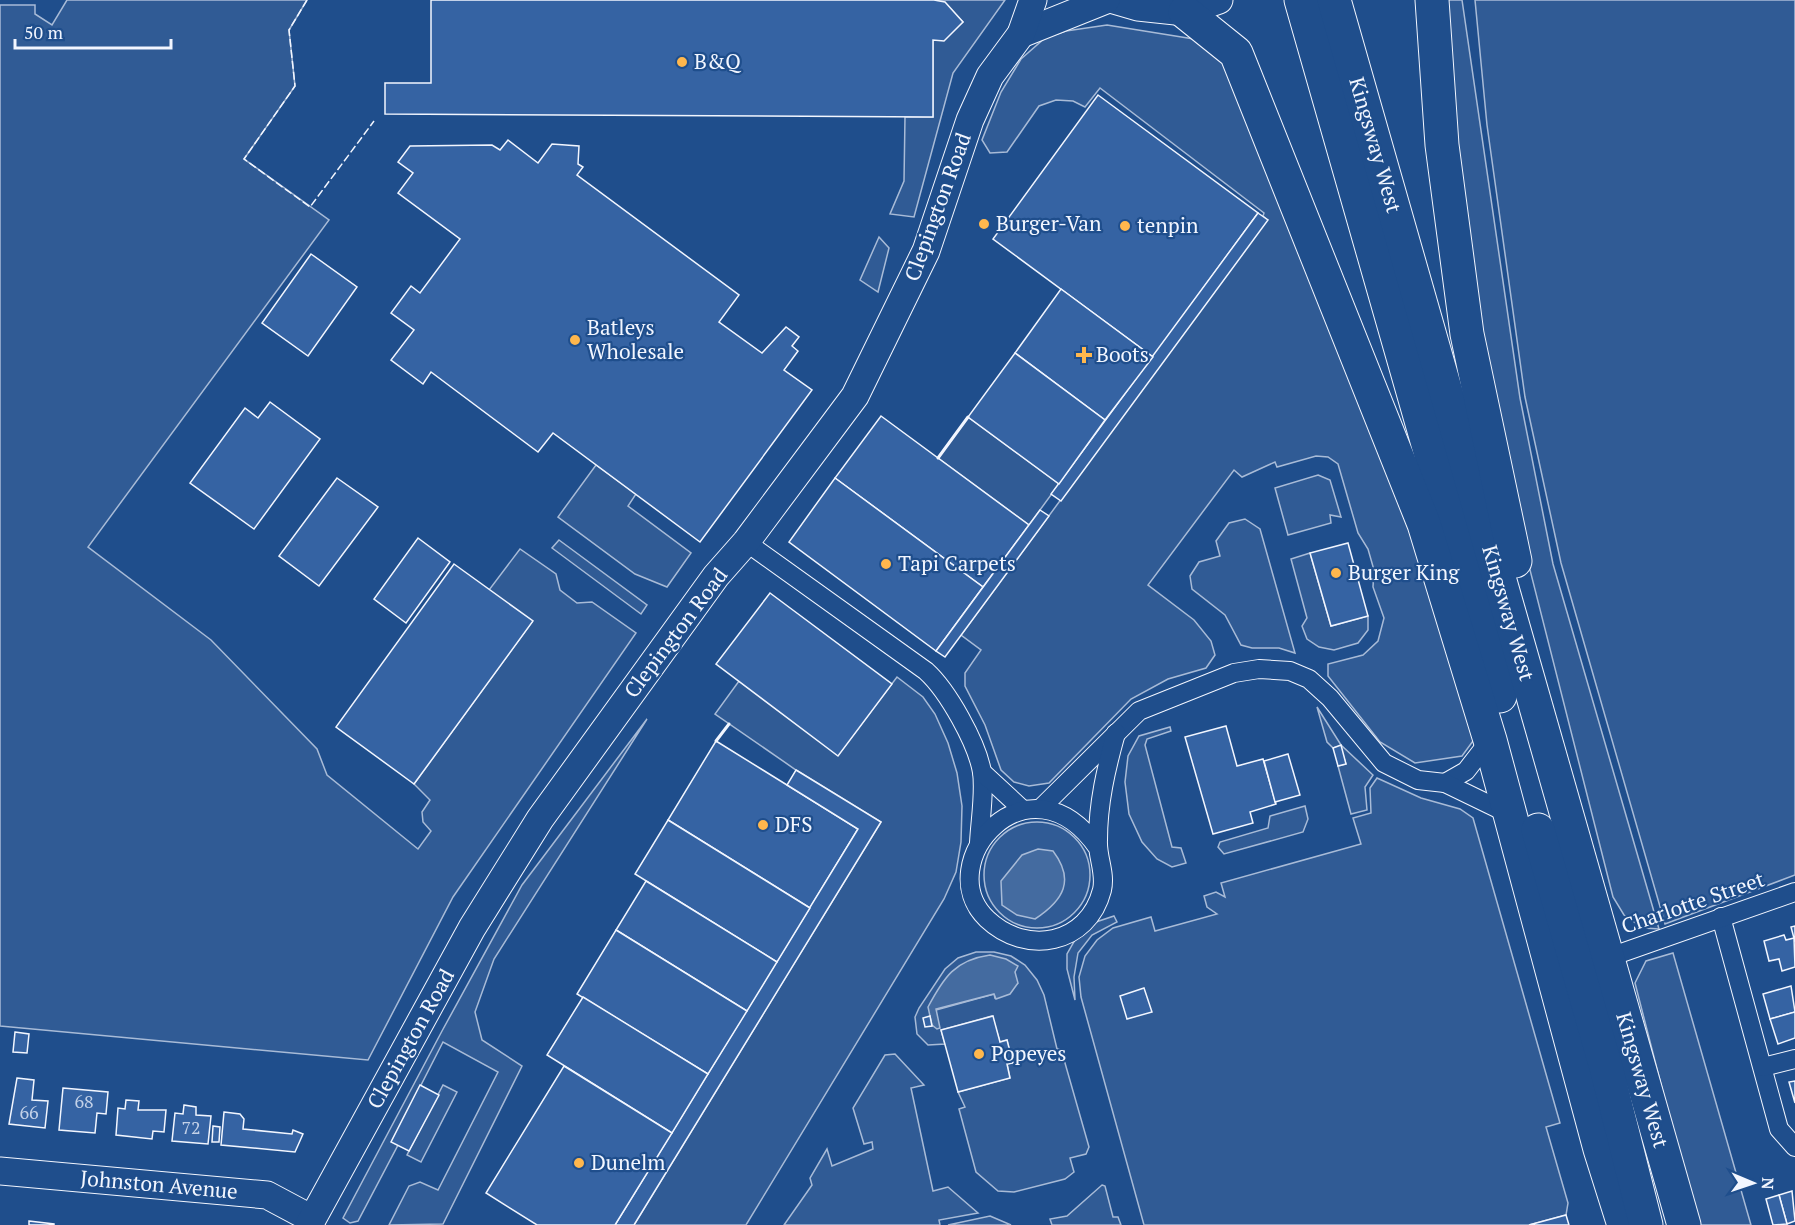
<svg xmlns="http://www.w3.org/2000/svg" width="1795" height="1225" viewBox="0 0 1795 1225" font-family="'PT Serif',serif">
<rect width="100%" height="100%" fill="#1f4e8c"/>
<g fill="#305b95" stroke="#a8bbd7" stroke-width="1.5" fill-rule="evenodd">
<polygon points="67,0 307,0 289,30 295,86 244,159 329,220 88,547 211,640 317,749 327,775 418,849 431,831 423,822 422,812 430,800 414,784 532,622 489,590 520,549 556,574 560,590 577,603 592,602 636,633 453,897 368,1060 0,1026 0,5 35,5 35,14 52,25"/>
<polygon points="934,0 1005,0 953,73 914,217 890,214 904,181 905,117 933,117 933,40 944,40 963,22 945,3"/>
<polygon points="1442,0 1462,0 1520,398 1553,564 1659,929 1643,928 1624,915 1613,897 1496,436 1469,289"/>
<polygon points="1475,0 1795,0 1795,875 1665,924 1561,563 1525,397 1487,125"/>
<polygon points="1107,25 1200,40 1226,57 1442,602 1473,719 1473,741 1462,756 1415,763 1380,742 1328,676 1328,664 1363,655 1378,641 1384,618 1373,587 1374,570 1368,549 1358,533 1338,464 1328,457 1316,456 1277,467 1275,462 1242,477 1234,470 1148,585 1194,620 1211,641 1215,655 1206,668 1168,679 1131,699 1049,783 1029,786 1014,782 1001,770 985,725 965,686 965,673 981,650 961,635 1267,220 1263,216 1264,213 1100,88 1085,107 1073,101 1056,100 1039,106 1007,152 990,153 982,140 1001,92 1021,59 1045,38 1066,31"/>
<polygon points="879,237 889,248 878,292 860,280"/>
<polygon points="968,417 1059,484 1029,525 938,458"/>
<polygon points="596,465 636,494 628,506 691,553 667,587 635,574 558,517"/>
<polygon points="1318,475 1330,480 1341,517 1330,515 1331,523 1288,535 1275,488"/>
<polygon points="1245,519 1260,529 1295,653 1279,648 1252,648 1241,645 1225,615 1192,589 1190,576 1199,562 1220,556 1216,541 1229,523"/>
<polygon points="559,540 647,605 641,614 552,548"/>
<polygon points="1310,553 1331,626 1368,616 1368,630 1358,643 1334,650 1319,647 1307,639 1302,626 1307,618 1291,559"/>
<polygon points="897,677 923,697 935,714 948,743 957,773 962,806 961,842 956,872 944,899 746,1225 634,1225 881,822 796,770 715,714 739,681 838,755"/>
<polygon points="1317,707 1341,745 1373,775 1365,787 1367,810 1351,814 1338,766 1346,764 1340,746 1333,748 1327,742"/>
<polygon points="647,719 494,959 475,1012 482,1040 522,1066 443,1224 389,1225 409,1186 420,1182 438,1190 498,1072 443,1042 392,1142 398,1145 358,1221 350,1223 343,1218 442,1031 522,885"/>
<polygon points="1170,727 1171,731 1147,739 1145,745 1172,847 1181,848 1186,863 1172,867 1157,859 1142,842 1129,814 1125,782 1128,756 1139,736"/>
<polygon points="1377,778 1421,798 1460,809 1473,818 1560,1123 1546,1127 1568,1203 1566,1215 1529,1225 1144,1225 1081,997 1079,977 1085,956 1097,940 1113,928 1151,917 1155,931 1217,914 1207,907 1204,896 1216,892 1225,897 1221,883 1361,844 1353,818 1371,813 1370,788"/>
<polygon points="1305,806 1308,819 1303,832 1224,854 1218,847 1220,842 1268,828 1270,816"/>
<circle cx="1037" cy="875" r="53"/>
<polygon points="1114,916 1117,922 1092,935 1078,953 1074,977 1075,1000 1067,969 1067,954 1075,940 1093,923"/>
<path d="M 976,952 L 994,952 L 1011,956 L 1025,965 L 1037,980 L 1044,995 L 1057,1049 L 1061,1049 L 1089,1147 L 1086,1154 L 1070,1158 L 1074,1172 L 1065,1179 L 1014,1192 L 998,1191 L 976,1172 L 959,1109 L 965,1107 L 958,1092 L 1010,1078 L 1007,1064 L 1012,1063 L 1007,1040 L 1000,1042 L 992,1016 L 941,1030 L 945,1044 L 928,1045 L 917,1034 L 915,1017 L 919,1008 L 945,969 L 958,958 ZM 1018,983 L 995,998 L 994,994 L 936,1010 Z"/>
<polygon points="1673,953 1751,1225 1697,1225 1635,983 1646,961"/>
<polygon points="895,1054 924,1085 911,1088 933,1191 948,1187 978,1213 939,1220 940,1225 784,1225 812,1185 810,1178 827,1149 832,1166 873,1149 872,1142 864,1144 853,1108 885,1055"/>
<polygon points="443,1085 457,1092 421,1162 407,1155"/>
<polygon points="1102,1185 1105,1186 1113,1217 1118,1217 1121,1225 1052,1225 1050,1219 1067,1216"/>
<polygon points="990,1216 1011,1225 948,1225"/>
</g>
<g fill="#446ba0" stroke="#a8bbd7" stroke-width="1.5">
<path d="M 1038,849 L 1053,851 C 1075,880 1064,900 1035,919 L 1017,915 L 1002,905 L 1001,881 L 1022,855 Z"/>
<path d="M 990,955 L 1006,959 L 1018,966 L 1015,972 L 1018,983 L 1010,994 L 996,999 L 994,994 L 936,1009 L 940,1028 L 937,1029 L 932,1025 L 928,1007 C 944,977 955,960 990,955 Z"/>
</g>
<g fill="#3563a3" stroke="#f2f6ff" stroke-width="1.5">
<polygon points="431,0 934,0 945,2 963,22 944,41 933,40 933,117 385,114 385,83 431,83"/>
<polygon points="1098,95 1258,213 1153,357 993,239"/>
<polygon points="508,140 538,163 552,144 579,146 578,164 583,167 577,175 739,295 719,322 762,353 786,327 799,337 792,346 798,351 784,370 812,390 700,542 553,433 538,452 431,372 423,384 391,360 414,330 391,313 411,286 420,293 460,239 398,193 413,173 398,162 410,146 492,145 500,150"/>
<polygon points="1258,213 1268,220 1061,501 1051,494"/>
<polygon points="311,254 357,287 308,356 262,323"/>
<polygon points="1061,289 1153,357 1105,420 1015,353"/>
<polygon points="1015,353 1105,420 1059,484 968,417"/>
<polygon points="270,402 320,439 254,529 190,483 245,408 258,418"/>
<polygon points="881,416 1029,525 983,587 835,478"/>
<polygon points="337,478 378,507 319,586 279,556"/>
<polygon points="835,478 983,587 936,651 789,542"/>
<polygon points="1040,510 1049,516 945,657 936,651"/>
<polygon points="418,538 450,562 406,623 374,599"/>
<polygon points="1348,543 1368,616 1331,626 1310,553"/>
<polygon points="454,564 533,621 414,784 336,727"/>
<polygon points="770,593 892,684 838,756 716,664"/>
<polygon points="1226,726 1237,766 1263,759 1276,804 1250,812 1253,823 1213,834 1185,737"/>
<polygon points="716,741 858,829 810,908 668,820"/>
<polygon points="1341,745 1346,764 1338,766 1333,748"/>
<polygon points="1288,754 1300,795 1275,802 1264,761"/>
<polygon points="796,770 881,822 634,1225 615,1225 858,829 787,785"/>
<polygon points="668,820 810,908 777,962 635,874"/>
<polygon points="646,881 777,962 747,1011 616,930"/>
<polygon points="1795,926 1795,942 1791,927"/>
<polygon points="616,930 747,1011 708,1074 577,994"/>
<polygon points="1784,935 1786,940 1794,938 1795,967 1782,971 1779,959 1769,961 1764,941"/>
<polygon points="1791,986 1795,1012 1770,1019 1763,994"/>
<polygon points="1144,988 1152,1012 1127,1019 1120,996"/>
<polygon points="583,997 708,1074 672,1133 547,1055"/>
<polygon points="1795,1012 1795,1038 1778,1044 1770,1019"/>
<polygon points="930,1016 932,1026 925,1027 923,1018"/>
<polygon points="993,1016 1000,1042 1007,1040 1013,1063 1007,1064 1010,1078 958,1092 941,1030"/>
<polygon points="15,1032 29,1034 27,1053 13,1052"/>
<polygon points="564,1066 672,1133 615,1225 537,1225 486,1193"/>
<polygon points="17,1078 34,1080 32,1100 48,1101 45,1128 9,1124"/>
<polygon points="1795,1081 1795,1103 1789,1082"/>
<polygon points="420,1085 439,1095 409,1151 391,1142"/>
<polygon points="63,1088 108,1092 106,1114 97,1113 95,1133 59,1130"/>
<polygon points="126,1100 139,1101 138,1110 166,1110 164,1132 153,1131 152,1139 116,1135 118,1108 125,1109"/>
<polygon points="184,1105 196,1107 196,1115 211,1116 208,1144 172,1141 175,1113 183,1114"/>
<polygon points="224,1112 240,1114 244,1119 243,1129 292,1134 293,1130 303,1134 295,1152 221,1145"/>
<polygon points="213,1126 220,1127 219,1142 212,1142"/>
<polygon points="1792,1191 1795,1221 1787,1224 1779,1195"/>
<polygon points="1779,1195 1787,1224 1773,1225 1766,1199"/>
<polygon points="1566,1215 1569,1225 1529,1225"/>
<polygon points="29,1221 54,1224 54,1225 29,1225"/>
</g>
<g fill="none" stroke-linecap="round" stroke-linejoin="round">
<defs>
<g id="street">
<path d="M 746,542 L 926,671 C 948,691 977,743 982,772 C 985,794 980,821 979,843"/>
<polyline points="982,772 1023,810"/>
<polyline points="1445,783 1466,771 1490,740"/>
<polyline points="1040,809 1139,711 1234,673 1259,669 1290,671 1309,679 1330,698 1384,763 1418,780 1445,783 1511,815"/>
<path d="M 1098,848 C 1029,749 929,863 987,919 C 1026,956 1088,945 1102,890 C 1106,873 1097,857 1098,840 C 1098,803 1106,769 1116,733"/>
<polyline points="1721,917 1779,1129 1795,1147"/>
<polyline points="1607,958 1795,892"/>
<polyline points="1763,1067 1795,1059"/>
</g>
<g id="secondary">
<polyline points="1114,0 1138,7 1185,12 1219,0"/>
<polyline points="1021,34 1106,0"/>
<polyline points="0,1171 267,1195 312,1219"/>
<polyline points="309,1225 472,928 540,819 716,576 746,542 855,396 926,251 970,120 990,76 1021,34 1033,0"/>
</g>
<g id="highway">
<polyline points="1301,0 1500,696"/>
<polyline points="1334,0 1684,1225"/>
<polyline points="1432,0 1442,145 1467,334 1515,561"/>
<polyline points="1185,12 1236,53 1424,524 1490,740 1600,1149 1624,1225"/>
<polyline points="1538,830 1607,1071 1646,1225"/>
</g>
</defs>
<use href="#street" stroke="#f2f6ff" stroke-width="20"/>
<use href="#secondary" stroke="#f2f6ff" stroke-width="29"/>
<use href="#highway" stroke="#f2f6ff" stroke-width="35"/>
<use href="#street" stroke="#1f4e8c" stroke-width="18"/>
<use href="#secondary" stroke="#1f4e8c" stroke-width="27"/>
<use href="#highway" stroke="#1f4e8c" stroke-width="33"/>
<polyline stroke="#f2f6ff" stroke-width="1.5" stroke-dasharray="8 3" stroke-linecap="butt" points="307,0 289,30 295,86 244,159 310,207 374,121"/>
<g stroke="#f2f6ff" stroke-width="3">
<polyline points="938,458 968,417"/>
<polyline points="716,741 729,724"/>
</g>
</g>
<g fill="#ffb74d" stroke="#1f4e8c" stroke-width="2">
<circle cx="682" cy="62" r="6"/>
<circle cx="984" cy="224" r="6"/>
<circle cx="1125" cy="226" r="6"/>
<circle cx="575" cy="340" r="6"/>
<path d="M1081 346h6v6h6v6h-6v6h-6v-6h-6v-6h6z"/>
<circle cx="886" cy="564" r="6"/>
<circle cx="1336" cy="573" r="6"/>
<circle cx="763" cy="825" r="6"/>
<circle cx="979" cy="1054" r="6"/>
<circle cx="579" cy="1163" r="6"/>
</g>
<g text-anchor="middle" stroke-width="4.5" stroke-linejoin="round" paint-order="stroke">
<g font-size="18" fill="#c3d1e8">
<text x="84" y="1108">68</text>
<text x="29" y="1119">66</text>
<text x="191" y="1134">72</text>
</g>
<g font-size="21" fill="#f2f6ff" stroke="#1f4e8c" text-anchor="start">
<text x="694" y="69">B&amp;Q</text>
<text x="996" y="231">Burger-Van</text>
<text x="1137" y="233">tenpin</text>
<text x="587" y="335">Batleys<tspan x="587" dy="24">Wholesale</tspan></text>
<text x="1096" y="362">Boots</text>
<text x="898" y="571">Tapi Carpets</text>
<text x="1348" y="580">Burger King</text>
<text x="775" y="832">DFS</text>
<text x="991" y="1061">Popeyes</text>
<text x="591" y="1170">Dunelm</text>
</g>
<g font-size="21" fill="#f2f6ff" stroke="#1f4e8c">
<text transform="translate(1375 145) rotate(74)" y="7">Kingsway West</text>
<text transform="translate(938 207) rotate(-70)" y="7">Clepington Road</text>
<text transform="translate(1508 613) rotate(74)" y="7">Kingsway West</text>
<text transform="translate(676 633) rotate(-53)" y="7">Clepington Road</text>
<text transform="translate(1693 903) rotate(-19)" y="7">Charlotte Street</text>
<text transform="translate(411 1039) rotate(-61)" y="7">Clepington Road</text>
<text transform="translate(1642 1080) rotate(74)" y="7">Kingsway West</text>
<text transform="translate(159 1185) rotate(5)" y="7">Johnston Avenue</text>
</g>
</g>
<g transform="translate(1753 1183) rotate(92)" stroke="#1f4e8c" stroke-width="4.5" paint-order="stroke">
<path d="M0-4.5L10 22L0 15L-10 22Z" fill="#f2f6ff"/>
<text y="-9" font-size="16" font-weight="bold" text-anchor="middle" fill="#f2f6ff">N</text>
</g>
<path d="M15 39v9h156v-9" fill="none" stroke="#f2f6ff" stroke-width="3"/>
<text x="24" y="39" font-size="18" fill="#f2f6ff" stroke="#1f4e8c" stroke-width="4.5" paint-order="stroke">50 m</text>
</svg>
